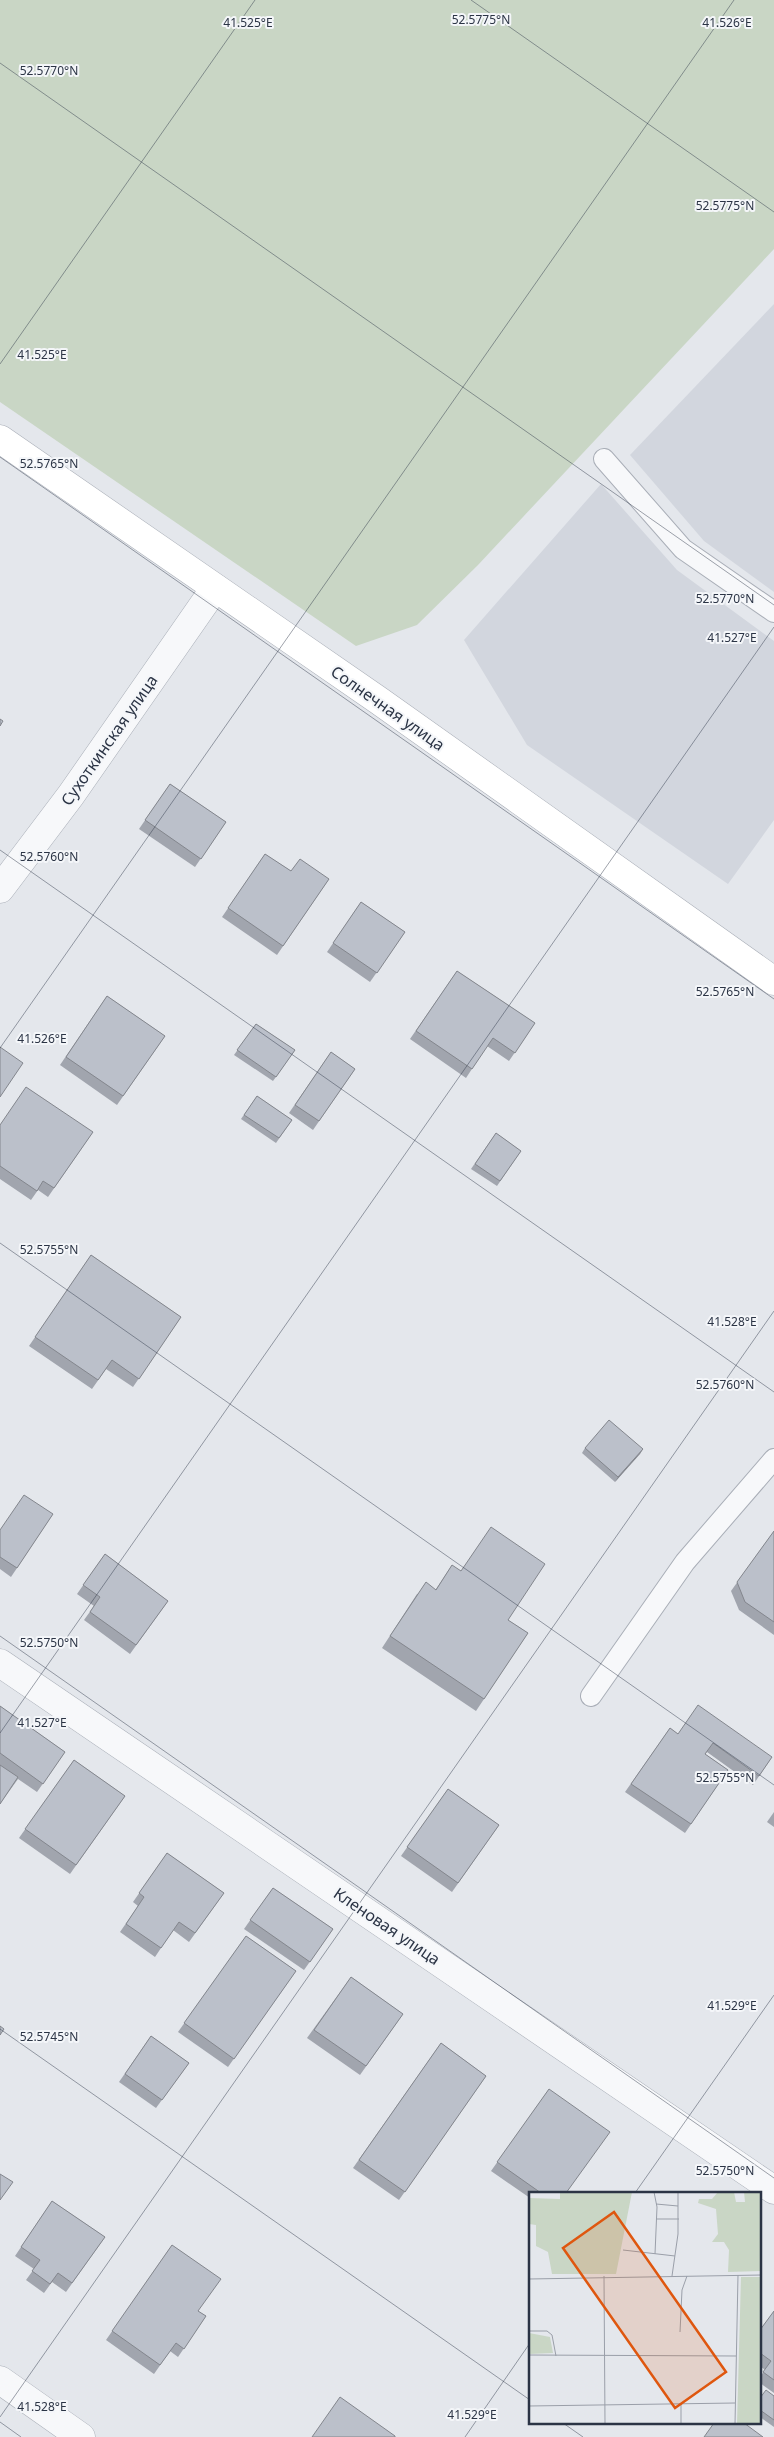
<svg xmlns="http://www.w3.org/2000/svg" width="774" height="2437" viewBox="0 0 774 2437" font-family="'Noto Sans',sans-serif">
<rect width="100%" height="100%" fill="#e4e7ec"/>
<g fill="#d2d6de">
<polygon points="774,304 774,592 704,541 630,455"/>
<polygon points="601,484 677,570 774,641 774,820 728,884 527,745 464,640"/>
</g>
<polygon fill="#c9d6c5" points="0,0 774,0 774,249 478,565 417,625 356,646 0,402"/>
<g fill="none" stroke-linecap="round" stroke-linejoin="round">
<defs>
<g id="lane">
<polyline points="604,459 683,549 774,612"/>
<polyline points="591,1696 685,1562 774,1459"/>
</g>
<g id="street">
<polyline points="0,889 71,795 215,588"/>
<polyline points="0,1663 774,2190"/>
<polyline points="0,2380 81,2437"/>
</g>
<polyline id="secondary" points="0,439 378,700 774,981"/>
</defs>
<use href="#lane" stroke="#a9aeb7" stroke-width="22"/>
<use href="#street" stroke="#a9aeb7" stroke-width="29"/>
<use href="#secondary" stroke="#a9aeb7" stroke-width="29"/>
<use href="#lane" stroke="#f7f8fa" stroke-width="20"/>
<use href="#street" stroke="#f7f8fa" stroke-width="28"/>
<use href="#secondary" stroke="#fff" stroke-width="28"/>
</g>
<g fill="#a1a5ae">
<polygon points="170,784 226,822 195,867 139,829"/>
<polygon points="265,854 291,871 329,879 277,955 222,917"/>
<polygon points="361,902 405,932 370,982 327,952"/>
<polygon points="457,971 535,1023 509,1061 487,1046 466,1078 410,1039"/>
<polygon points="107,996 165,1036 117,1105 60,1065"/>
<polygon points="256,1024 295,1050 273,1081 234,1055"/>
<polygon points="331,1052 355,1069 313,1130 289,1113"/>
<polygon points="257,1096 292,1120 276,1143 241,1119"/>
<polygon points="0,1125 93,1132 48,1197 38,1190 31,1200 0,1179"/>
<polygon points="496,1133 521,1151 497,1186 471,1169"/>
<polygon points="91,1255 181,1317 133,1387 106,1369 92,1389 29,1346"/>
<polygon points="585,1448 643,1449 615,1482 582,1453"/>
<polygon points="53,1514 11,1577 0,1569 0,1530"/>
<polygon points="774,1531 774,1635 739,1610 731,1591"/>
<polygon points="105,1554 168,1601 130,1654 84,1620 94,1606 77,1594"/>
<polygon points="452,1565 508,1620 528,1633 476,1711 382,1648 417,1594 436,1589"/>
<polygon points="0,1706 65,1752 37,1792 18,1779 0,1804"/>
<polygon points="670,1728 678,1734 772,1757 753,1785 707,1752 705,1754 728,1770 685,1833 625,1792"/>
<polygon points="74,1760 125,1796 70,1874 19,1838"/>
<polygon points="448,1789 499,1825 452,1892 401,1856"/>
<polygon points="774,1812 774,1827 767,1822"/>
<polygon points="167,1853 224,1893 189,1942 173,1930 155,1957 120,1932 138,1906 133,1902"/>
<polygon points="273,1888 333,1929 304,1970 244,1929"/>
<polygon points="246,1936 296,1971 228,2067 178,2032"/>
<polygon points="351,1977 403,2014 360,2075 307,2038"/>
<polygon points="151,2036 189,2063 156,2108 119,2082"/>
<polygon points="441,2043 486,2076 399,2200 353,2168"/>
<polygon points="549,2089 566,2193 530,2193 530,2198 491,2171"/>
<polygon points="52,2201 105,2237 66,2292 52,2282 44,2293 26,2280 34,2269 15,2256"/>
<polygon points="172,2245 198,2311 206,2316 178,2357 170,2351 154,2374 106,2340"/>
<polygon points="774,2311 774,2393 760,2383 760,2377 765,2370 760,2366 760,2330"/>
<polygon points="774,2396 774,2427 760,2417 760,2398"/>
</g>
<polygon fill="#83868d" points="643,1449 640,1454 615,1482 618,1477"/>
<g fill="#bbc0ca" stroke="#83868d">
<polygon points="0,719 3,721 0,726"/>
<polygon points="170,784 226,822 201,859 145,820"/>
<polygon points="265,854 291,871 300,859 329,879 283,946 228,908"/>
<polygon points="361,902 405,932 377,973 333,943"/>
<polygon points="457,971 535,1023 515,1053 493,1038 472,1069 416,1031"/>
<polygon points="107,996 165,1036 123,1096 66,1057"/>
<polygon points="256,1024 295,1050 276,1077 237,1050"/>
<polygon points="0,1047 23,1063 0,1097"/>
<polygon points="331,1052 355,1069 319,1121 295,1105"/>
<polygon points="26,1087 93,1132 54,1188 43,1181 37,1191 0,1166 0,1125"/>
<polygon points="257,1096 292,1120 279,1138 244,1115"/>
<polygon points="496,1133 521,1151 500,1181 475,1164"/>
<polygon points="91,1255 181,1317 139,1379 112,1360 98,1380 35,1337"/>
<polygon points="609,1420 643,1449 618,1477 585,1448"/>
<polygon points="24,1495 53,1514 17,1568 0,1557 0,1530"/>
<polygon points="491,1527 545,1564 508,1620 528,1633 484,1699 390,1636 426,1582 436,1590 452,1565 461,1571"/>
<polygon points="774,1531 774,1622 745,1602 737,1582"/>
<polygon points="105,1554 168,1601 136,1645 90,1612 100,1597 83,1585"/>
<polygon points="698,1705 772,1757 759,1776 713,1743 705,1754 728,1770 691,1824 631,1784 670,1728 678,1734"/>
<polygon points="0,1706 65,1752 43,1784 0,1753"/>
<polygon points="74,1760 125,1796 76,1865 25,1829"/>
<polygon points="0,1765 18,1777 0,1804"/>
<polygon points="448,1789 499,1825 458,1883 407,1847"/>
<polygon points="167,1853 224,1893 195,1933 179,1922 161,1948 126,1924 144,1897 139,1893"/>
<polygon points="273,1888 333,1929 310,1962 250,1920"/>
<polygon points="246,1936 296,1971 234,2059 184,2023"/>
<polygon points="351,1977 403,2014 366,2066 314,2030"/>
<polygon points="0,2026 4,2029 0,2035"/>
<polygon points="151,2036 189,2063 162,2100 125,2074"/>
<polygon points="441,2043 486,2076 405,2192 359,2160"/>
<polygon points="549,2089 610,2132 566,2193 541,2193 497,2162"/>
<polygon points="0,2174 13,2182 0,2200"/>
<polygon points="52,2201 105,2237 72,2283 58,2273 50,2284 32,2271 40,2260 21,2247"/>
<polygon points="172,2245 221,2279 198,2311 206,2316 184,2349 176,2343 160,2365 112,2331"/>
<polygon points="774,2311 774,2380 763,2372 771,2361 760,2353 760,2330"/>
<polygon points="766,2390 774,2396 774,2420 760,2410 760,2398"/>
<polygon points="340,2397 395,2436 395,2437 312,2437"/>
<polygon points="714,2423 744,2423 763,2437 704,2437"/>
</g>
<path fill="none" stroke="#2b3445" stroke-width="1" stroke-opacity="0.45" d="M 471,0 L 774,212M 0,63 L 774,605M 0,364 L 255,0M 0,457 L 774,999M 0,850 L 774,1392M 0,1048 L 734,0M 0,1243 L 774,1785M 0,1636 L 774,2178M 0,1733 L 774,627M 0,2029 L 530,2400M 635,2193 L 774,1995M 0,2417 L 774,1311M 0,2422 L 21,2437M 563,2423 L 583,2437M 465,2437 L 530,2343"/>
<g text-anchor="middle" stroke-width="4" stroke-linejoin="round" paint-order="stroke">
<g font-size="16" fill="#2b3445" stroke="#f4f6f9">
<text transform="translate(388 708) rotate(35)" y="6">Солнечная улица</text>
<text transform="translate(109 740) rotate(-55)" y="6">Сухоткинская улица</text>
<text transform="translate(387 1926) rotate(34)" y="6">Кленовая улица</text>
</g>
</g>
<g transform="translate(529 2192)">
<rect width="232" height="232" fill="#e4e7ec"/>
<path d="M 31,0 L 103,0 L 87,82 L 23,82 L 19,60 L 7,54 L 7,33 L 0,32 L 0,6 L 31,7 ZM 189,0 L 205,0 L 207,10 L 216,10 L 215,0 L 232,0 L 232,79 L 199,80 L 200,58 L 195,50 L 183,50 L 189,42 L 187,17 L 169,11 L 170,7 L 183,7 ZM 212,85 L 232,85 L 232,232 L 208,232 ZM 0,141 L 21,145 L 24,161 L 0,162 Z" fill="#c9d6c5"/>
<path fill="none" stroke="#9a9fa9" stroke-width="1" d="M 125,0 L 128,15 L 126,62M 127,12 L 149,14M 127,27 L 150,27M 94,58 L 146,64M 75,84 L 76,232M 143,84 L 149,42 L 149,0M 0,87 L 233,83M 0,139 L 18,139 L 23,143 L 27,164M 151,140 L 153,98 L 158,84M 0,163 L 207,164M 152,212 L 152,232M 0,214 L 206,211M 206,232 L 209,83"/>
<path fill="#df570f" fill-opacity="0.15" stroke="#df570f" stroke-width="2.5" d="M 85,20 L 197,180 L 146,216 L 34,56 Z"/>
<rect width="232" height="232" fill="none" stroke="#2b3445" stroke-width="2.5"/>
</g>
<g font-size="12" text-anchor="middle" fill="#2b3445" stroke="#f4f6f9" stroke-width="4" stroke-linejoin="round" paint-order="stroke">
<text x="481" y="24">52.5775°N</text>
<text x="248" y="27">41.525°E</text>
<text x="727" y="27">41.526°E</text>
<text x="49" y="75">52.5770°N</text>
<text x="725" y="210">52.5775°N</text>
<text x="42" y="359">41.525°E</text>
<text x="49" y="468">52.5765°N</text>
<text x="725" y="603">52.5770°N</text>
<text x="732" y="642">41.527°E</text>
<text x="49" y="861">52.5760°N</text>
<text x="725" y="996">52.5765°N</text>
<text x="42" y="1043">41.526°E</text>
<text x="49" y="1254">52.5755°N</text>
<text x="732" y="1326">41.528°E</text>
<text x="725" y="1389">52.5760°N</text>
<text x="49" y="1647">52.5750°N</text>
<text x="42" y="1727">41.527°E</text>
<text x="725" y="1782">52.5755°N</text>
<text x="732" y="2010">41.529°E</text>
<text x="49" y="2041">52.5745°N</text>
<text x="725" y="2175">52.5750°N</text>
<text x="42" y="2411">41.528°E</text>
<text x="472" y="2419">41.529°E</text>
</g>
</svg>
